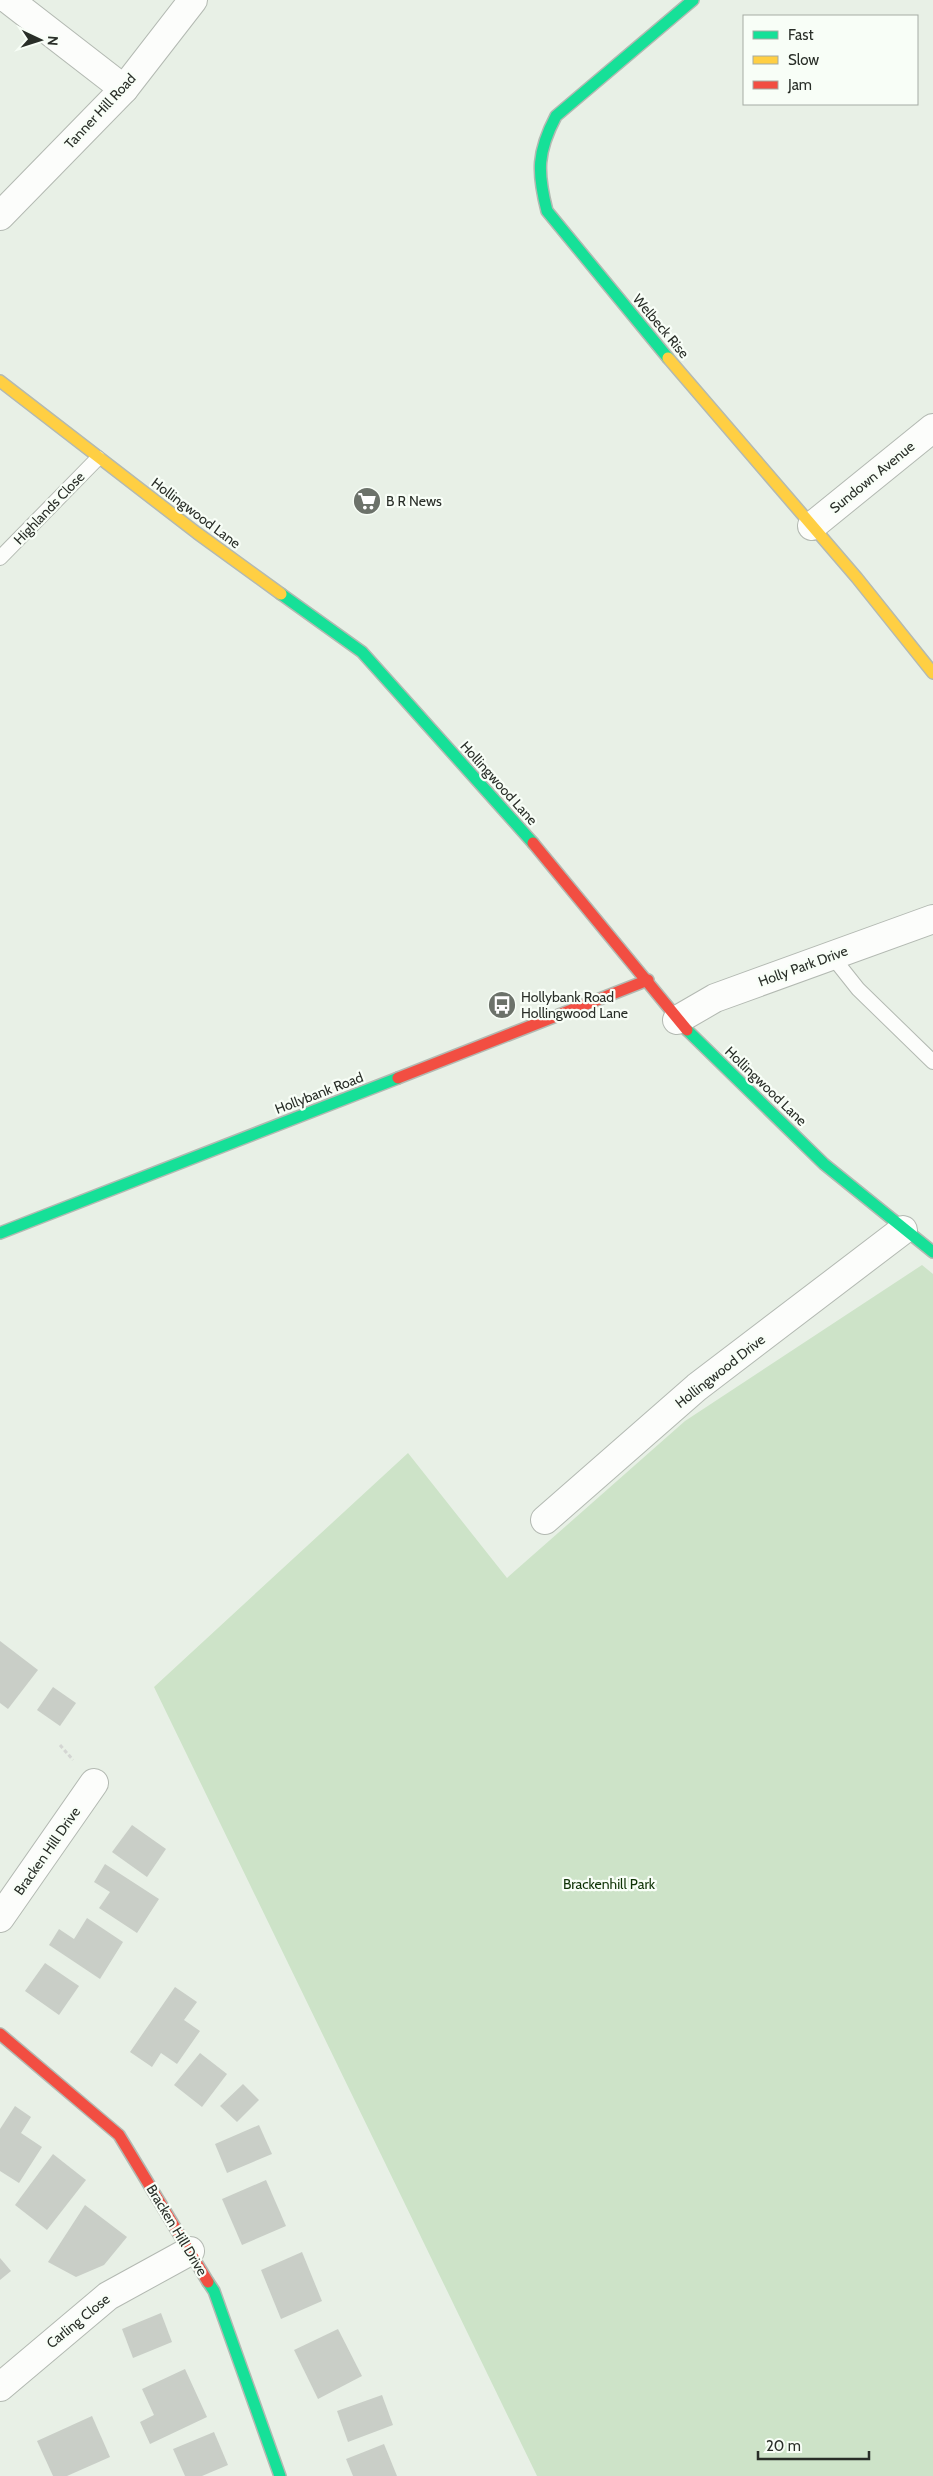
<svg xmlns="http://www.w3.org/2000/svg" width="933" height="2476" viewBox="0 0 933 2476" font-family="Cabin,sans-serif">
<rect width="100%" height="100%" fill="#e8f0e6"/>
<polygon fill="#cde3c8" points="922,1265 933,1274 933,2476 537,2476 154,1687 408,1453 507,1578 685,1421"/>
<g fill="#c9cec7">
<polygon points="0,1641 38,1670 8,1709 0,1703"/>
<polygon points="53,1687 76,1703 60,1726 37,1710"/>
<polygon points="132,1825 166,1849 147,1877 112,1852"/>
<polygon points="105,1864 159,1899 137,1933 99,1908 110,1892 94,1882"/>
<polygon points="87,1918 123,1942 100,1979 49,1945 59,1929 74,1939"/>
<polygon points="45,1963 79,1986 59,2015 25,1991"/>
<polygon points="175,1987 197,2002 184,2020 200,2031 177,2064 161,2053 152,2067 130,2052"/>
<polygon points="200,2053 227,2074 202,2107 174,2085"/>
<polygon points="243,2084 259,2100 237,2122 220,2106"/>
<polygon points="15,2106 31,2117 21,2133 42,2147 19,2183 0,2171 0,2129"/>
<polygon points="259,2125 272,2154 227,2173 215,2144"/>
<polygon points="53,2154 86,2180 47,2230 15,2205"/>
<polygon points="266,2180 286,2226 242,2245 222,2199"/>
<polygon points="85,2205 127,2237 104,2265 76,2277 48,2262"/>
<polygon points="302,2252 322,2301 281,2319 261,2270"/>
<polygon points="0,2258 11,2271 0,2280"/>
<polygon points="161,2313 172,2342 133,2358 122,2329"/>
<polygon points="338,2329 362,2376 318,2399 294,2350"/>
<polygon points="185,2369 207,2417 150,2444 140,2422 154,2415 142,2389"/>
<polygon points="382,2395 393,2425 348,2442 337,2411"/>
<polygon points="92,2416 110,2457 67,2476 53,2476 37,2441"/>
<polygon points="214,2432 228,2465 202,2476 185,2476 173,2449"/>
<polygon points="384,2444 397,2476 353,2476 346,2459"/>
</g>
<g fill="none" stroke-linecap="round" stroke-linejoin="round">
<defs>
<g id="lane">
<polyline points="0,558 98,458"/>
<polyline points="831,955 858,989 933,1062"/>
</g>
<g id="street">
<polyline points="9,0 124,89"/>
<polyline points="0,216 124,89 193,0"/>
<polyline points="812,526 933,428"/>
<polyline points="677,1020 715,998 933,919"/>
<polyline points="545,1520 697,1387 903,1230"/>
<polyline points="0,1918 94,1783"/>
<polyline points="0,2387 108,2296 190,2251"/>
</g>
<g id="fast">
<path d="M 668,358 L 547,211 C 537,172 537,152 556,116 L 693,0"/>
<polyline points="281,594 362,652 533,843"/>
<polyline points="687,1030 824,1164 933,1252"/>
<polyline points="0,1233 398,1078"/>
<polyline points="208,2282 214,2291 280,2476"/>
</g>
<g id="slow">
<polyline points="668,358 857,578 933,673"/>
<polyline points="0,381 197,533 281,594"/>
</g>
<g id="jam">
<polyline points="533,843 687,1030"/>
<polyline points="398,1078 648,980"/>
<polyline points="0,2034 119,2135 208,2282"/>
</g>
</defs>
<use href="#lane" stroke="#b3b9b2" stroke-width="16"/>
<use href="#street" stroke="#b3b9b2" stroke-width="30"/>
<use href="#fast" stroke="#b3b9b2" stroke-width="14"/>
<use href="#slow" stroke="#b3b9b2" stroke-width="14"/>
<use href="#jam" stroke="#b3b9b2" stroke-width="14"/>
<polyline stroke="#d4d6d3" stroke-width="3" stroke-dasharray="4 2.5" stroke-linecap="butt" points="60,1745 73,1760"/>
<use href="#lane" stroke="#fcfdfb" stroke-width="14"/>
<use href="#street" stroke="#fcfdfb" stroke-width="28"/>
<use href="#fast" stroke="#16e098" stroke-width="11"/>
<use href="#slow" stroke="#ffcf43" stroke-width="11"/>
<use href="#jam" stroke="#f24e42" stroke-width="11"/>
</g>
<defs>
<symbol id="supermarket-disc" viewBox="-11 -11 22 22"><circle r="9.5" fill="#6c726a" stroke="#f8fef7"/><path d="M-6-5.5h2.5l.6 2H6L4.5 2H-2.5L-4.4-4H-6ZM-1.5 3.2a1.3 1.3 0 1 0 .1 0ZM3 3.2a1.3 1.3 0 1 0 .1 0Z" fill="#fff"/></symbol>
<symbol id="bus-disc" viewBox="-11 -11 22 22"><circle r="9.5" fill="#6c726a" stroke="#f8fef7"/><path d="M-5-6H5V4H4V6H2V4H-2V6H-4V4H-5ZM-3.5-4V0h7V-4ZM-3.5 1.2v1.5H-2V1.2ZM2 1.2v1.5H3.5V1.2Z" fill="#fff"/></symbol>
</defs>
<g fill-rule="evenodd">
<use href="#supermarket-disc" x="351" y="485" width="32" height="32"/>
<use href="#bus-disc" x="486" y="989" width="32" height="32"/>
</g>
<g text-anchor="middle" stroke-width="4.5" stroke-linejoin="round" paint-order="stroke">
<g font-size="14" fill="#292e28" stroke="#f8fef7">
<text transform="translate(100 111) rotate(-47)" y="5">Tanner Hill Road</text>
<text transform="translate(661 326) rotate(50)" y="5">Welbeck Rise</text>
<text transform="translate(872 477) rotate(-39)" y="5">Sundown Avenue</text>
<text transform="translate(49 508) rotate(-46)" y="5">Highlands Close</text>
<text transform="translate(196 513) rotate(37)" y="5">Hollingwood Lane</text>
<text transform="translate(499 783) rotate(48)" y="5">Hollingwood Lane</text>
<text transform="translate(803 966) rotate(-20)" y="5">Holly Park Drive</text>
<text transform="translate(766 1086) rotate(44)" y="5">Hollingwood Lane</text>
<text transform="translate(319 1093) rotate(-21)" y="5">Hollybank Road</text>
<text transform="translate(720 1371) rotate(-38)" y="5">Hollingwood Drive</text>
<text transform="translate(47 1851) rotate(-55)" y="5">Bracken Hill Drive</text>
<text transform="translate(177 2230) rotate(59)" y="5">Bracken Hill Drive</text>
<text transform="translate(78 2321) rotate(-39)" y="5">Carling Close</text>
</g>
<g font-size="14" fill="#292e28" stroke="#f8fef7" text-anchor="start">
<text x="386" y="506">B R News</text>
<text x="521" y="1002">Hollybank Road<tspan x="521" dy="16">Hollingwood Lane</tspan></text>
</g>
<g font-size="14" fill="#0f3306" stroke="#f8fef7">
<text x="609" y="1889">Brackenhill Park</text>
</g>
</g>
<rect x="743" y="15" width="175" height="90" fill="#f8fef7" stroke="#a5aba4"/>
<rect x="753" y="31" width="25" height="8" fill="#16e098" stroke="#a5aba4"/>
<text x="788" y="40" font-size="15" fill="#292e28">Fast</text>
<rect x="753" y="56" width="25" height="8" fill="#ffcf43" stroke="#a5aba4"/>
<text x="788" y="65" font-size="15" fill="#292e28">Slow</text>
<rect x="753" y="81" width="25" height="8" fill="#f24e42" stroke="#a5aba4"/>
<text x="788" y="90" font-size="15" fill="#292e28">Jam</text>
<g transform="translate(40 40) rotate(94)" stroke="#f8fef7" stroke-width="4" paint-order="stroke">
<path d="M0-4L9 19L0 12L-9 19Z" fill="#292e28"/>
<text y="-8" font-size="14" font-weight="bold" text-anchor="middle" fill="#292e28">N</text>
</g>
<path d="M758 2451v8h111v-8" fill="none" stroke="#292e28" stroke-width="2.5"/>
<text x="766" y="2451" font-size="15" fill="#292e28" stroke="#f8fef7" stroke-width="4" paint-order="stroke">20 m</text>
</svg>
